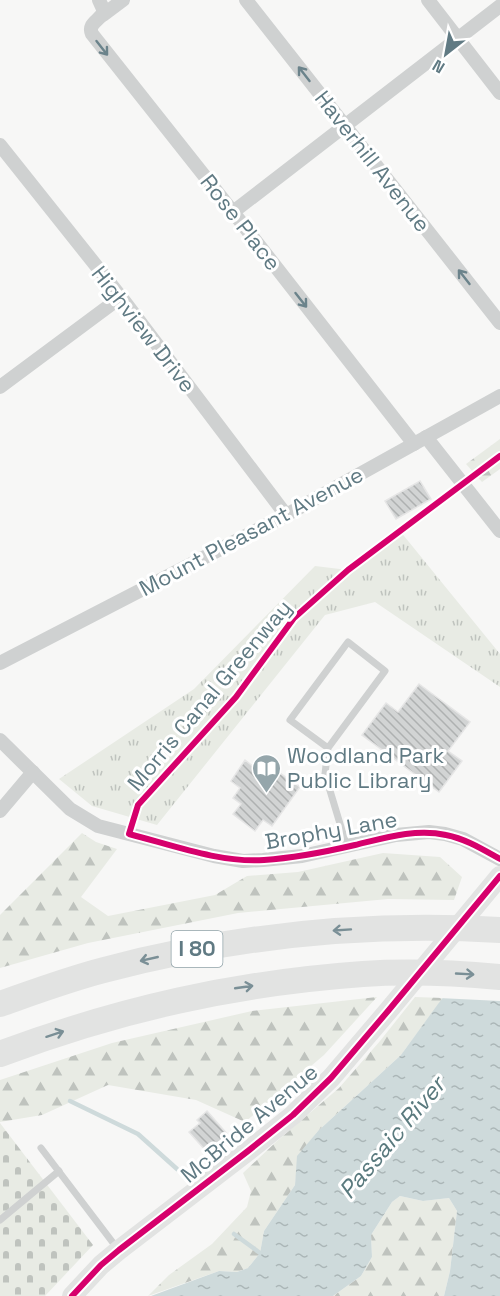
<svg xmlns="http://www.w3.org/2000/svg" width="500" height="1296" viewBox="0 0 500 1296" font-family="'Space Grotesk',sans-serif">
<defs>
<pattern id="grass-tufts" width="24" height="20" patternUnits="userSpaceOnUse" patternTransform="scale(1.5)"><rect width="24" height="20" fill="#e8ebe4"/><path d="M3 7l-1-3M5 7V3M7 7l1-3M15 17l-1-3M17 17v-4M19 17l1-3" fill="none" stroke="#bfc3be"/></pattern>
<pattern id="forest-firs" width="22" height="20" patternUnits="userSpaceOnUse" patternTransform="scale(1.5)"><rect width="22" height="20" fill="#e8ebe4"/><path d="M5 1l3.5 6h-7zM16 11l3.5 6h-7z" fill="#bfc3be"/></pattern>
<pattern id="cemetery-stones" width="16" height="16" patternUnits="userSpaceOnUse" patternTransform="scale(1.5)"><rect width="16" height="16" fill="#e8ebe4"/><path d="M2 7V4a2 2 0 0 1 4 0v3zM10 15v-3a2 2 0 0 1 4 0v3z" fill="#bfc3be"/></pattern>
<pattern id="water-ripples" width="26" height="14" patternUnits="userSpaceOnUse" patternTransform="scale(1.5)"><rect width="26" height="14" fill="#cedadb"/><path d="M2 4q2-2 4 0t4 0M15 11q2-2 4 0t4 0" fill="none" stroke="#abb6b7"/></pattern>
<pattern id="building-back-hatch" width="6" height="6" patternUnits="userSpaceOnUse" patternTransform="scale(1.5)"><rect width="6" height="6" fill="#d2d4d4"/><path d="M-1 5l2 2M0 0l6 6M5-1l2 2" fill="none" stroke="#aeb1b1"/></pattern>
</defs>
<rect width="100%" height="100%" fill="#f7f7f6"/>
<polygon fill="url(#grass-tufts)" points="400,531 500,654 500,687 375,602 325,615 157,825 92,806 59,779 194,689 315,566 348,570"/>
<g fill="url(#forest-firs)">
<polygon points="500,439 500,469 482,482 466,464"/>
<polygon points="82,833 96,842 117,849 81,897 108,916 215,895 247,876 298,872 383,853 440,857 462,877 454,900 388,899 238,913 88,943 0,968 0,915"/>
<polygon points="377,997 324,1055 245,1122 196,1100 108,1085 42,1115 0,1122 0,1080 112,1043 252,1011"/>
<polygon points="415,997 443,998 401,1055 318,1131 298,1156 295,1185 264,1231 260,1253 248,1268 237,1272 219,1271 148,1296 169,1275 212,1244 247,1207 251,1191 243,1173 277,1141 339,1088 380,1041"/>
<polygon points="400,1196 423,1201 449,1198 457,1211 450,1271 444,1296 333,1296 361,1276 372,1257 371,1235 392,1202"/>
</g>
<polygon fill="url(#cemetery-stones)" points="0,1123 93,1245 45,1296 0,1296"/>
<polygon fill="url(#water-ripples)" points="500,925 500,1296 444,1296 450,1271 457,1211 449,1198 423,1201 400,1196 392,1202 371,1235 372,1257 361,1276 333,1296 151,1296 219,1271 237,1272 248,1268 260,1253 264,1231 295,1185 297,1156 318,1131 401,1055 438,1004"/>
<polygon fill="#f7f7f6" points="500,922 500,1001 439,998 498,923"/>
<g fill="none" stroke-linecap="round" stroke-linejoin="round">
<g stroke="#cedadb" stroke-width="4.5">
<polyline points="70,1101 138,1134 177,1169"/>
<polyline points="234,1234 260,1253"/>
</g>
</g>
<g fill="url(#building-back-hatch)" stroke="#e6e6e6" stroke-width="1.5">
<polygon points="420,481 431,499 396,519 385,501"/>
<polygon points="419,684 470,722 448,751 462,761 439,792 362,735 386,703 398,712"/>
<polygon points="245,760 255,768 261,760 300,787 272,826 263,820 255,831 233,814 241,804 233,798 240,788 231,781"/>
<polygon points="207,1111 228,1135 207,1152 189,1132 200,1123 197,1120"/>
</g>
<g fill="none" stroke-linecap="round" stroke-linejoin="round">
<g stroke="#cfd1d1" stroke-width="7">
<polyline points="328,748 290,720 348,642 385,671 328,748 325,774 347,847"/>
<polyline points="41,1148 117,1248"/>
<polyline points="0,1220 59,1171"/>
</g>
<g stroke="#cfd1d1" stroke-width="14">
<path d="M 99,0 L 104,11 C 101,20 87,23 92,34 L 233,212 L 414,444"/>
<polyline points="246,0 500,323"/>
<polyline points="428,0 500,93"/>
<polyline points="103,15 123,0"/>
<polyline points="0,145 121,297 286,515"/>
<polyline points="233,212 500,6"/>
<polyline points="0,387 121,297"/>
<polyline points="426,437 500,531"/>
<polyline points="0,663 286,515 500,396"/>
<polyline points="0,740 70,809 98,826 214,856 243,861 263,860 302,856 396,835 429,832 445,834 463,839 500,859"/>
<polyline points="0,811 33,772"/>
</g>
<polyline stroke="#e2e3e2" stroke-width="20" points="72,1296 101,1265 119,1250 248,1151 293,1115 331,1078 388,1011 500,876"/>
<g stroke="#e2e3e2" stroke-width="26">
<path d="M 0,1004 C 34,992 69,979 104,970 C 233,936 366,922 500,930"/>
<path d="M 0,1054 C 120,1009 236,983 363,974 C 409,971 455,973 500,977"/>
</g>
<defs>
<g id="cycleway">
<path d="M 500,456 L 348,570 L 294,618 L 236,697 L 138,805 L 129,834 C 172,845 220,863 264,860 C 295,858 325,852 355,845 C 384,838 416,828 446,835 C 466,839 482,849 500,859"/>
<polyline points="72,1296 101,1265 119,1250 248,1151 293,1115 331,1078 388,1011 500,876"/>
</g>
</defs>
<use href="#cycleway" stroke="#fff" stroke-width="10"/>
<use href="#cycleway" stroke="#d6006c" stroke-width="6"/>
</g>
<defs><path id="oneway-shaft" d="M-6 0H5M1.5-3L5.5 0L1.5 3" fill="none" stroke-width="1.6" stroke-linecap="round" stroke-linejoin="round" transform="scale(1.5)"/></defs>
<g stroke="#6b838b">
<use href="#oneway-shaft" transform="translate(102 48) rotate(52)"/>
<use href="#oneway-shaft" transform="translate(304 74) rotate(-128)"/>
<use href="#oneway-shaft" transform="translate(464 277) rotate(-128)"/>
<use href="#oneway-shaft" transform="translate(301 300) rotate(52)"/>
</g>
<g stroke="#7a8f96">
<use href="#oneway-shaft" transform="translate(342 930) rotate(176)"/>
<use href="#oneway-shaft" transform="translate(149 959) rotate(167)"/>
<use href="#oneway-shaft" transform="translate(465 974) rotate(3)"/>
<use href="#oneway-shaft" transform="translate(244 987) rotate(-8)"/>
<use href="#oneway-shaft" transform="translate(55 1034) rotate(-18)"/>
</g>
<defs>
<symbol id="library-pin" viewBox="-11 -11 22 30"><path d="M0 17L-7.5 6A9.5 9.5 0 1 1 7.5 6Z" fill="#95a6ab" stroke="#fff"/><path d="M-6-4Q-3-5.5-.7-3.5V5Q-3 3-6 4ZM6-4Q3-5.5 .7-3.5V5Q3 3 6 4Z" fill="#fff"/></symbol>
</defs>
<g fill-rule="evenodd">
<use href="#library-pin" x="250" y="752" width="33" height="45"/>
</g>
<g text-anchor="middle" stroke-width="6" stroke-linejoin="round" paint-order="stroke">
<rect fill="#fff" stroke="#90a2a8" stroke-width="1.5" x="171.5" y="931" width="51" height="36" rx="4.5"/>
<g font-size="21" font-weight="bold" fill="#607a83">
<text x="197" y="956">I 80</text>
</g>
<g font-size="22" fill="#607a83" stroke="#fff">
<text transform="translate(373 161) rotate(52)" y="8">Haverhill Avenue</text>
<text transform="translate(241 222) rotate(52)" y="8">Rose Place</text>
<text transform="translate(144 329) rotate(52)" y="8">Highview Drive</text>
<text transform="translate(251 531) rotate(-28)" y="8">Mount Pleasant Avenue</text>
<text transform="translate(209 695) rotate(-50)" y="8">Morris Canal Greenway</text>
<text transform="translate(331 830) rotate(-10)" y="8">Brophy Lane</text>
<text transform="translate(249 1123) rotate(-40)" y="8">McBride Avenue</text>
</g>
<g font-size="22" fill="#607a83" stroke="#fff" text-anchor="start">
<text x="287" y="763">Woodland Park<tspan x="287" dy="25">Public Library</tspan></text>
</g>
<g font-size="24" font-style="italic" fill="#5a7a7e" stroke="#fff">
<text transform="translate(392 1138) rotate(-50)" y="8">Passaic River</text>
</g>
</g>
<g transform="translate(446 54) rotate(211)" stroke="#ffffff" stroke-width="4.5" paint-order="stroke">
<path d="M0-4.5L10 22L0 15L-10 22Z" fill="#607a83"/>
<text y="-9" font-size="16" font-weight="bold" text-anchor="middle" fill="#607a83">N</text>
</g>
</svg>
